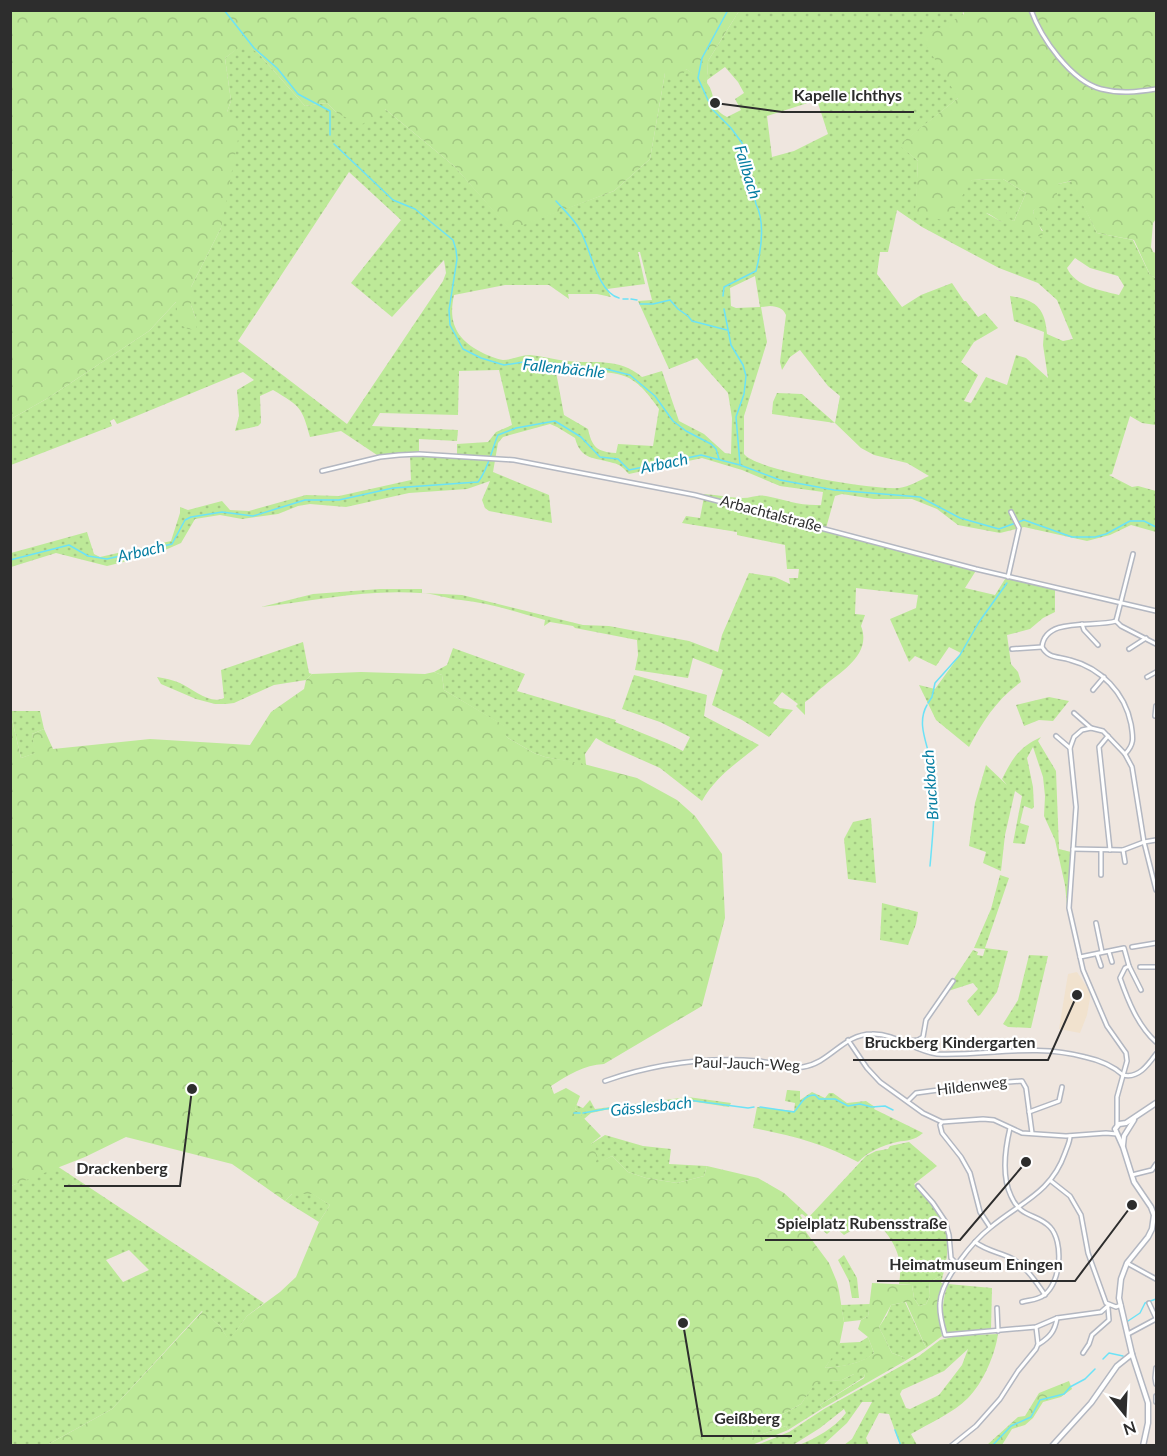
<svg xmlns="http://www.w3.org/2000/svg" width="1167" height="1456" viewBox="0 0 1167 1456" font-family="Lato,sans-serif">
<defs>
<pattern id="grass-dots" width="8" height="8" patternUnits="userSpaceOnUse" patternTransform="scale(1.5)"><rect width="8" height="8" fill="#bde998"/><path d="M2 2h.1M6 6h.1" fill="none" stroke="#a3c883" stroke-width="1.8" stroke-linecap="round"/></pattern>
<pattern id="forest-crowns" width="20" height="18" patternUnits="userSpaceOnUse" patternTransform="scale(1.5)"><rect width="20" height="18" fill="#bde998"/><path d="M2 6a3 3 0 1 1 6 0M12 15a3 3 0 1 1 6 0" fill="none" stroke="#a3c883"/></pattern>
</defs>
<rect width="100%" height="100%" fill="#efe6df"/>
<polygon fill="#f1e2ce" points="1077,972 1090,992 1090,998 1087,1015 1080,1033 1059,1029 1068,974"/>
<g fill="url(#grass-dots)" fill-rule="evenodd">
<path d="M 739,11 L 963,11 L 958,98 L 900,145 L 918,161 L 916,213 L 972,180 L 1003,179 L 1026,193 L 1014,221 L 986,213 L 1000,221 L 1043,231 L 1035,220 L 1033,211 L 1058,184 L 1072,181 L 1097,233 L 1133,240 L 1150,275 L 1156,278 L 1156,425 L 1142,423 L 1130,416 L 1112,474 L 1109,475 L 1132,487 L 1138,486 L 1156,491 L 1156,532 L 1131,525 L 1110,535 L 1087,541 L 1024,527 L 1000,533 L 958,525 L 937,509 L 912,499 L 874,499 L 842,494 L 835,496 L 826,528 L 977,569 L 965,588 L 995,595 L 1007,576 L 1055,589 L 1055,612 L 1043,618 L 1030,629 L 1007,635 L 1011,664 L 1018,672 L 1021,682 C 997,699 983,721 969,747 L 936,720 L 919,685 L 935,689 L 964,649 L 961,653 L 949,647 L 936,666 L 915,656 L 909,662 L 890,619 L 916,608 L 918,595 L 856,588 L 855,614 L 865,615 L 861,626 C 872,654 842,671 824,686 C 817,691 812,698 805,702 L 805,715 L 796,706 L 798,704 L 782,692 L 773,703 L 780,708 L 793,710 L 769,737 L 742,720 L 712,705 L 723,670 L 693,658 L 688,678 L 635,670 L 638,655 L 637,640 L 575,628 L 573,626 L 550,622 L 544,626 L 545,620 C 516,612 490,603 461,600 C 447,599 434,593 420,593 C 366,589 314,601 261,607 L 313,594 L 380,589 L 422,589 L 422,593 L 462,595 L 583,625 L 609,626 L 689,641 L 718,652 L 722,635 L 749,573 L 775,577 L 790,584 L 789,578 L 798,578 L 799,569 L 787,569 L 785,545 L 737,535 L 737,532 L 682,523 L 686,516 L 700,518 L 704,497 L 692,494 C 710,493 726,498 743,498 C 751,498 758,494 766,496 C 787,500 799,506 821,505 L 823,492 L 780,486 L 742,470 L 702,458 L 629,474 C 624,469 620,464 613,463 C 595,457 581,461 575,438 L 557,427 L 550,424 L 503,437 L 498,443 L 493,472 L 549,495 L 552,523 L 489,511 L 485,508 L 482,500 L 490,481 L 467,489 L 409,493 L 346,507 L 310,504 L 298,506 L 278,514 L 242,519 L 220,515 L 195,519 L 181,543 L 156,554 L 107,566 L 56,553 L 11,567 L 11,553 L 87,532 L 94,554 L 100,557 L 171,541 L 180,513 L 180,507 L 188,510 L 222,501 L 230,510 L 249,511 L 306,495 L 339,496 L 411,480 L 410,455 L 380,457 L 341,431 L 310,437 C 302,407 300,406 273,390 L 260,396 L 261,423 L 258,426 L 235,431 L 239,416 L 237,390 L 254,380 L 243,372 L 117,424 L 114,419 L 110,421 L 112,426 L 11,465 L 11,419 L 48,398 L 149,331 L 177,301 L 196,319 L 191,305 L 191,287 L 221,228 L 227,112 L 231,101 L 225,58 L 244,43 L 258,53 L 305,106 L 327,103 L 337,113 L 385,109 L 454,166 L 510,229 L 614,191 L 650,159 L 665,73 L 686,69 C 692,73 703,78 707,83 C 717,96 709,108 727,117 L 741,110 L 735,99 L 744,93 L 738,82 L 725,67 L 707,80 L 708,61 ZM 817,100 L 828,134 L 794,151 L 772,157 L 767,116 ZM 349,172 L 401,220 L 351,283 L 392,317 L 444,260 L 446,273 L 443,281 L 347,424 L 238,341 ZM 897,210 L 922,227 L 999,268 L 1038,283 L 1057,300 L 1073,339 L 1063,341 L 1047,334 C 1045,308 1036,300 1010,296 L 1014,321 L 1044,332 L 1043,345 L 1048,378 L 1026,358 L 1016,355 L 1007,385 L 986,377 L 971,403 L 964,401 L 978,375 L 961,362 L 974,342 L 998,328 L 985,313 L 978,317 L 966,301 L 964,301 L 952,283 L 921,295 L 902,307 L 877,274 L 880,252 L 888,252 ZM 638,252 L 640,252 L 652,300 L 638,301 L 669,369 L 697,358 L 728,393 L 732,418 L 731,454 L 725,453 L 704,434 L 679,421 L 662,371 L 642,377 C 618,357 596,364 567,361 C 555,360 543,356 530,355 C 521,355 512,360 503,360 C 496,359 487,355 481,352 C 456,339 448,322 454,295 L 505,285 L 549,285 L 569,299 L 568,294 L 597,294 L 611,297 L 607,289 L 645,284 ZM 1075,258 L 1090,268 L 1118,276 L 1124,286 L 1119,295 C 1100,290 1076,287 1067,268 ZM 755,276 L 760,307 L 736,308 L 731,306 L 730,288 ZM 770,306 C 778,307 782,307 786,315 L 780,362 L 782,370 L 790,357 L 800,350 L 828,386 L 840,396 L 835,423 L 802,394 L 777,393 L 773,402 L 772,414 L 835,423 L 861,448 L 874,455 L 907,463 L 929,476 C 920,480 909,487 899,488 C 875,490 757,471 744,454 L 744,416 L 767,342 L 761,307 ZM 499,370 L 512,425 L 496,432 L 488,442 L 457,444 L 457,456 L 419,455 L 419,439 L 457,441 L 458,430 L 372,426 L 380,413 L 458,415 L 459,371 ZM 556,372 C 576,372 612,369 629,378 C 642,385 651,398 659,409 L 653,446 L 618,444 L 616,453 C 597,452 592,447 588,429 L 564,415 Z"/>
<path d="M 303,642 L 309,673 L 312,674 L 306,680 L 274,685 L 234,703 L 226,704 L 215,704 L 196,699 L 161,684 L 157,677 C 164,678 173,680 180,683 C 193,689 210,705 224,698 L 221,670 Z"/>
<path d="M 453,648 L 525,674 L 517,691 L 616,720 L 615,722 L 669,744 L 683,751 L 690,737 L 660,722 L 622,709 L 634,675 L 707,695 L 704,716 L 759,745 C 738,762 715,777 702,801 L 660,768 L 606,744 L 596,738 L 585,754 L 586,765 L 545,757 L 534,753 L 508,738 L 505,735 L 504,726 L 444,690 L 442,675 L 434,672 L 447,665 Z"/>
<polygon points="1049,697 1069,701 1053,721 1039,720 1024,726 1016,705"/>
<polygon points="10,711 40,711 44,729 32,734 36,753 21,758"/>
<path d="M 1041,737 L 1038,741 L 1056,771 L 1059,849 L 1071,852 L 1067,906 L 1065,885 L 1055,840 L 1044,816 L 1045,796 L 1043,777 L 1033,747 L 1027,758 L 1033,787 L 1034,807 L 1032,809 L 1024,806 L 1020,823 L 1029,826 L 1025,844 L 1013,843 L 1022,796 L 1015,791 L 1005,835 L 1001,871 L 983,863 L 986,852 L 969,846 L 975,803 L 986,765 L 1007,785 L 1002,779 C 1013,758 1018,748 1041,737 Z"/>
<polygon points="871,818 876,883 848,879 844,839 853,822"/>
<polygon points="1000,875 1009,878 985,948 1008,951 997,992 980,1015 978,1016 967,1001 978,989 973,983 945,992 973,950 978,952 977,955 983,956 985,949 974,948 991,909"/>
<polygon points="882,903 918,912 916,924 908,945 880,940"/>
<polygon points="1029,955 1048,956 1031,1028 1008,1027 1003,1024 1018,1000"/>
<path d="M 787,1090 L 800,1091 L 800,1100 L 812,1092 L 825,1098 L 829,1093 L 833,1093 L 847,1103 L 866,1101 L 875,1107 L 874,1109 L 923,1133 C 914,1141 907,1140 897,1142 C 881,1146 869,1151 858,1162 C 825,1144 790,1135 753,1128 L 757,1107 L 794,1111 L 795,1103 L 785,1101 Z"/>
<polygon points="688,1097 731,1103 729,1107 689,1101 605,1110 591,1113 584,1119 575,1109 576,1105 583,1108 590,1100 595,1109"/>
<polygon points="605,1135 643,1146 671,1149 669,1164 707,1166 704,1176 677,1183 646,1178 628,1172 612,1156 595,1165 591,1144"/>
<path d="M 909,1142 L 937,1166 L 914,1184 C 943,1217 955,1230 943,1275 L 929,1282 L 930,1296 L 926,1304 L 919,1306 L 914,1298 L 912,1285 L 899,1284 C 904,1253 892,1239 873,1217 L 844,1235 L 835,1227 L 827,1234 L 808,1218 L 866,1156 L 876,1151 L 888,1149 L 890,1146 Z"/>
<path d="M 57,1166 L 264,1303 L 247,1316 L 229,1341 L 220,1326 L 202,1311 L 112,1409 L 47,1445 L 11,1446 L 11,1186 ZM 129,1250 L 149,1270 L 123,1282 L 106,1260 Z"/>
<polygon points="292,1194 313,1194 330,1205 319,1222 285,1201"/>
<polygon points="844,1255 857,1278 859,1298 852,1298 849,1281 838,1260"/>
<path d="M 948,1284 L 992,1288 L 991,1329 L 946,1333 C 941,1315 942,1301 948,1284 Z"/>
<polygon points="905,1302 926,1348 905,1361 903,1357 892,1353 879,1327 887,1315 891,1305"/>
<polygon points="870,1304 868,1316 861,1320 844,1322 841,1305"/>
<path d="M 998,1334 C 995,1355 983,1383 968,1398 C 953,1413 930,1423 911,1434 L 917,1445 L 900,1445 L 889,1414 L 879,1413 L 866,1438 L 869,1445 L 844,1445 L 852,1439 L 872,1402 L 862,1402 L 847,1423 L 823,1445 L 799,1445 C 818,1437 833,1429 846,1413 L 844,1409 L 820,1428 L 793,1445 L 757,1445 L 789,1432 L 824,1409 L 919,1356 L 940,1340 L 957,1336 ZM 968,1349 L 962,1365 L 939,1395 L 910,1409 L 906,1408 L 900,1394 L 902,1390 L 944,1371 Z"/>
<path d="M 868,1337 L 874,1353 C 863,1364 839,1367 825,1368 L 840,1343 L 860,1342 Z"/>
<polygon points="854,1374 865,1374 864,1377 820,1405 823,1408 788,1430 786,1426 754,1437 752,1431 801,1404 816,1381 842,1380"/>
</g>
<g fill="url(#forest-crowns)">
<polygon points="11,10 739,10 739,11 708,61 707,84 686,69 680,80 665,73 650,159 614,191 510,230 454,166 385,109 361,125 337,113 327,103 305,106 258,53 244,44 225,58 231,101 227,112 240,129 221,228 191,287 191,305 196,319 196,330 188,329 179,324 176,302 149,331 48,398 11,419"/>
<path d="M 963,11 L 1156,11 L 1156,219 L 1153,223 L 1151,247 L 1153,252 L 1156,253 L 1156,278 L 1150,275 L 1134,240 L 1097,233 L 1071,181 L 1058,184 L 1056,202 L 1045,212 L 1038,207 L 1033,211 C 1035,221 1043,228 1043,238 L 1000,221 L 986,212 L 1006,211 L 1007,218 L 1014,221 L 1026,193 L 1003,179 L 972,180 L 947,221 L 915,214 L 918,161 L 899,145 L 958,98 L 922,38 L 964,14 Z"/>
<path d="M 361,672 L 425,674 L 434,672 L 442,675 L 444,690 L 505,726 L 505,734 L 508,738 L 534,753 L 545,757 L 580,763 L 637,778 L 677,800 L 695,816 L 722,854 L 725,918 L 702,1006 L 604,1064 C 584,1065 568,1075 551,1086 L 554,1094 L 566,1088 L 580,1096 L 575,1109 L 601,1136 L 591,1144 L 598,1157 L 595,1164 L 612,1156 L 628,1172 L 646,1178 L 677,1183 L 704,1176 L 707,1166 L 758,1178 L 784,1193 L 808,1215 L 806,1217 L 802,1214 L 800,1215 L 802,1218 L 800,1224 L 829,1263 L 837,1282 L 839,1291 L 844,1322 L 839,1347 L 825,1368 C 840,1367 863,1363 874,1353 L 868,1337 L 858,1329 L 861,1320 L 868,1316 L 872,1283 L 912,1285 L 914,1298 L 919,1306 L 926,1304 L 930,1296 L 929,1282 L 943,1275 L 941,1283 L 944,1283 L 938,1303 L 942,1336 L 926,1348 L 906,1302 L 891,1305 L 879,1327 L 892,1353 L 903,1357 L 905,1361 L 823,1408 L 820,1405 L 864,1378 L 865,1374 L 854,1374 L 842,1380 L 816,1382 L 801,1404 L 752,1431 L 754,1437 L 786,1426 L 788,1430 L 752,1445 L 47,1445 L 112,1409 L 203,1311 L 220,1326 L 229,1340 L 247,1316 L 280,1292 L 296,1277 L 319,1222 L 330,1205 L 312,1194 L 292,1194 L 285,1201 L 232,1164 L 126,1137 L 85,1157 L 11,1186 L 10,711 L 21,758 L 35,753 L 32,734 L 44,729 L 53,749 L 150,739 L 250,745 L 271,712 L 304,689 L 306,680 L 312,674 Z"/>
<polygon points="1069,1381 1072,1389 1061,1397 1043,1402 1033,1418 1025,1425 1012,1429 1002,1445 987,1445 1018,1417 1025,1416 1039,1393"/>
</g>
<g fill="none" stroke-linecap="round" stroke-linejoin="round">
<g stroke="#6ce2f7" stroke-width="1.5">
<polyline points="224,10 254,48 277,68 298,94 330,111 330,135"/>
<polyline points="334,144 393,200 415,209 453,240 456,250 457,259 449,310 450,325 463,349 481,358 504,365 530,361 606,369 630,375 655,396 673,421 686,431 711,444 716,449 719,459"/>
<path d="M 556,201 C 564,210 574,219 580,230 C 591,249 597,292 619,298"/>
<path d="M 723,296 L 724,287 L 756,271 C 761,251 766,224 756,204 L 742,143 L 731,128 L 712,109 L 698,78 L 702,58 L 728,10"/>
<polyline points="623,299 628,299"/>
<polyline points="631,299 637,300"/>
<polyline points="640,304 653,304 670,300 678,309 688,316 692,321 727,330"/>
<polyline points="724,309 731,345 743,365 746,376 744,394 736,417 740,464"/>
<path d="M 10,560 L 69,545 L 88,556 L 107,559 L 172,544 L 185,520 L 191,517 L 222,512 L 253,516 L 305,500 L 339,500 L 393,488 L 478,482 C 489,468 491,451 498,435 L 516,428 L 555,421 L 581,437 L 600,457 L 618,459 L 629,470 L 701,455 L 740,465 L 780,480 L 834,490 L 920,497 L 960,518 L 999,529 L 1024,520 L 1072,537 L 1095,537 L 1106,534 L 1130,521 L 1144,521 L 1156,527"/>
<polyline points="928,703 932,697 935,683 960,655 979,622 1007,583"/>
<path d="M 927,705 C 916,724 928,744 931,764 C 937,797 933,832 930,866"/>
<path d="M 760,1107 L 794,1112 C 801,1105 803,1095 815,1095 L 819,1099 L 835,1099 L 848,1106 L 860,1104 L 872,1107 L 885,1106 L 893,1110"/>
<polyline points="574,1113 580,1113"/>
<polyline points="583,1113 628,1105 656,1104 688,1100 748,1108 754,1107"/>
<polyline points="1128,1321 1140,1313 1145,1303 1156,1299"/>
<polyline points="1103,1359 1109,1353 1123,1356"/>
<polyline points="895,1430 901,1446"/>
<polyline points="992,1446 1011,1426 1031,1417 1040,1400 1064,1394 1070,1387 1085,1379 1095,1369"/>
</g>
<defs>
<g id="street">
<path d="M 1031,10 C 1041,38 1071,81 1101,89 C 1120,94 1137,92 1156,89"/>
<polyline points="322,471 380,457 399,455 419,454 514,460 695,495 976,569 1156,611"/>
<polyline points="1133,554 1116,621 1121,626 1156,644"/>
<polyline points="1008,577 1019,528 1011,512"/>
<path d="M 1116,621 C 1095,628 1045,616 1042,647 C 1049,659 1058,656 1070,660 C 1101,668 1125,693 1131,724 C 1133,737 1135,744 1125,754"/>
<polyline points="1082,624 1084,630 1098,645"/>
<polyline points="1012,649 1042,647"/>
<polyline points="1129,649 1146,638"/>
<polyline points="1147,677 1156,672"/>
<polyline points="1093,690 1104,677"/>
<polyline points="1074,713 1091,728"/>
<polyline points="1155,716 1156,706"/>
<polyline points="1056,736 1070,748"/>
<polyline points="1108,736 1099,747 1110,850"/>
<polyline points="1073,849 1123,850 1144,842 1156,840"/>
<polyline points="1101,850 1101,875"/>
<polyline points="1123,850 1125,862"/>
<polyline points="1096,923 1102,952"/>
<polyline points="1132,947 1156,943"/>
<polyline points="1109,952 1112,962"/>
<polyline points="1097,954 1101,966"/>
<path d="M 1080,957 L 1124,948 L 1129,966 L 1125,968 L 1120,978 C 1128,1001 1138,1026 1156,1042"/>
<polyline points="1129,966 1141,990"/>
<polyline points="1140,967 1156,967"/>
<polyline points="848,1040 867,1068 880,1082 923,1113 942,1122 983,1119 994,1120 1022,1133 1066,1136 1106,1133 1117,1134"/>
<polyline points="900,1042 918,1040 923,1037 926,1020 953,981"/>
<path d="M 1123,1075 C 1138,1079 1148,1065 1156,1054"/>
<path d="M 605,1081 C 654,1064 706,1057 758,1061 C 773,1062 788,1069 803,1067 C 830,1063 843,1034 872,1034 C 895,1033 914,1051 937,1054 C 989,1056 1033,1043 1085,1057 C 1099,1060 1112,1065 1123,1075"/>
<polyline points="908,1101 916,1093 983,1084 1022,1081 1026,1088 1032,1133"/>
<polyline points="1029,1112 1059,1101 1062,1087"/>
<polyline points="942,1122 940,1125 942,1133 961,1157 970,1173 980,1212 990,1227"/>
<polyline points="1117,1125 1117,1097 1127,1061 1126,1053 1107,1026 1083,970 1069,908 1076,807 1070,748 1074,737 1082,730 1091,728 1103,731 1125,754 1132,767 1144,842 1156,890"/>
<path d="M 1010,1128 C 1005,1149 1001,1175 1011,1196 C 1021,1219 1037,1213 1050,1227 C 1064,1242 1061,1283 1044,1295 C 1038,1300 1029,1300 1022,1302"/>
<path d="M 1070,1136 C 1070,1142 1067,1147 1065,1153 C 1051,1193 1021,1202 991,1227 C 973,1241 941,1280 940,1303 C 939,1314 942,1324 945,1335 L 1036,1327 L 1057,1318 L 1101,1312 L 1109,1305"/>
<polyline points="1132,1175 1152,1170 1156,1164"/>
<polyline points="1051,1181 1070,1196 1081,1215 1088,1253 1106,1303 1116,1307 1121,1305"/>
<polyline points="918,1186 933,1203 945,1221 949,1235 951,1258 958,1265"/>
<path d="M 975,1242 C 987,1251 999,1252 1011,1258 C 1025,1265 1037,1283 1045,1295"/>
<polyline points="1127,1263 1156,1279"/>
<polyline points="1149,1303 1156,1318"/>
<polyline points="997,1308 998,1331"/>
<polyline points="1128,1334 1156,1319"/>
<path d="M 1039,1344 C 1050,1337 1055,1331 1057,1318"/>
<polyline points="1083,1353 1089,1344 1092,1335 1109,1320 1108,1308"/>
<polyline points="1156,1368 1155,1378 1156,1384"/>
<polyline points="1156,1402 1156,1396"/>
<polyline points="951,1446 976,1426 1000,1399 1018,1371 1036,1349 1038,1344 1036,1327"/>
</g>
<g id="secondary">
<polyline points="1123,1145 1124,1136 1134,1120"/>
<polyline points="1052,1446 1091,1403 1117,1366 1132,1354"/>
<polyline points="1143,1446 1148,1423 1148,1403 1132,1354 1119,1298 1121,1279 1127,1263 1148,1237 1152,1229 1154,1215 1151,1207 1134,1182 1123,1147 1115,1129 1119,1124 1126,1123 1156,1103"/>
</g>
</defs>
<use href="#street" stroke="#b3b7c1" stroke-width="6"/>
<use href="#secondary" stroke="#b3b7c1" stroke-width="7"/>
<use href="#street" stroke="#fff" stroke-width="3"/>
<use href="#secondary" stroke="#fff" stroke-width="4"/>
</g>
<g text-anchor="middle" stroke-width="4.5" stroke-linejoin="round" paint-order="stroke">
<g font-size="15" fill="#2d2d2d" stroke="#fff">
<text transform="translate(771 514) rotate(15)" y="5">Arbachtalstraße</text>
<text transform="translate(747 1064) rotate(2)" y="5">Paul-Jauch-Weg</text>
<text transform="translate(972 1086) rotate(-7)" y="5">Hildenweg</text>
</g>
<g font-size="16" font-style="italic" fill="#057da1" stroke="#fff">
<text transform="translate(748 172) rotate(73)" y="6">Fallbach</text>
<text transform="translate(564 368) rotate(6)" y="6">Fallenbächle</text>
<text transform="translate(664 463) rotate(-12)" y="6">Arbach</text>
<text transform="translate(141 551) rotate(-13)" y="6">Arbach</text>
<text transform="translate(930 785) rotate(-94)" y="6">Bruckbach</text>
<text transform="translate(651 1106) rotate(-6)" y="6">Gässlesbach</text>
</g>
</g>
<path fill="none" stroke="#2d2d2d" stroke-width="2" d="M715 103L782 112H914M1077 995L1048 1060H853M192 1089L180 1186H64M1026 1162L960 1240H765M1132 1205L1075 1281H877M683 1323L702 1436H792"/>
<g fill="#2d2d2d" stroke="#fff" stroke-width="2">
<circle cx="715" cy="103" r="6"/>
<circle cx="1077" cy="995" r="6"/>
<circle cx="192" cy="1089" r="6"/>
<circle cx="1026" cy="1162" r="6"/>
<circle cx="1132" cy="1205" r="6"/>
<circle cx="683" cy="1323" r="6"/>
</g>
<g font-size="16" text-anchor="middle" font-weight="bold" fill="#2d2d2d" stroke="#fff" stroke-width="4.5" stroke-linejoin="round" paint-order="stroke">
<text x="848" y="101">Kapelle Ichthys</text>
<text x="950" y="1048">Bruckberg Kindergarten</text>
<text x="122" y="1174">Drackenberg</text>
<text x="862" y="1229">Spielplatz Rubensstraße</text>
<text x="976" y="1270">Heimatmuseum Eningen</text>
<text x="747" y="1424">Geißberg</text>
</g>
<rect width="1167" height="1456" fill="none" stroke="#2d2d2d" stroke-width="24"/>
<g transform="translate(1125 1414) rotate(162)" stroke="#ffffff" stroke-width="4.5" paint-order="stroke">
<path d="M0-4.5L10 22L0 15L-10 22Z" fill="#2d2d2d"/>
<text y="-9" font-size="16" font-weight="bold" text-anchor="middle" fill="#2d2d2d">N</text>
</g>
</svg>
